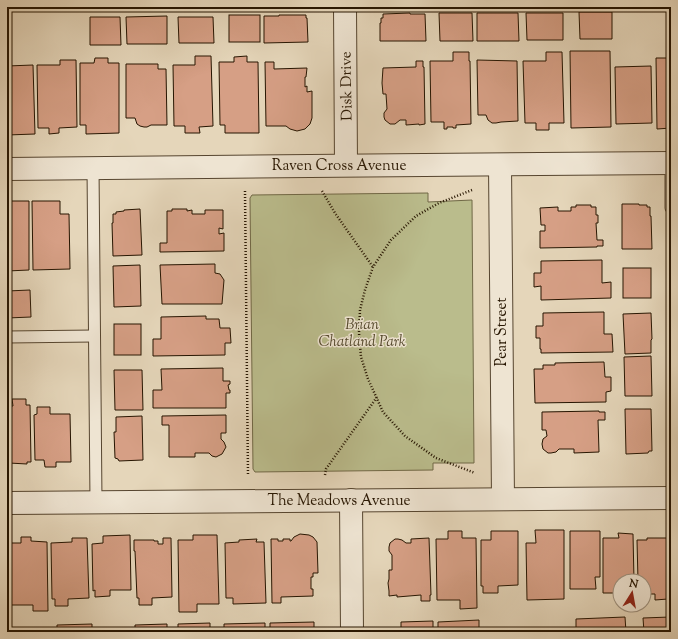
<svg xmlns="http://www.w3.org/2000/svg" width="678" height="639" viewBox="0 0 678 639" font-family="'Sorts Mill Goudy',serif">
<rect width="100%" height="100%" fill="#e5d6ba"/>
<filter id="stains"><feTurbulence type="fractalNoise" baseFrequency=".005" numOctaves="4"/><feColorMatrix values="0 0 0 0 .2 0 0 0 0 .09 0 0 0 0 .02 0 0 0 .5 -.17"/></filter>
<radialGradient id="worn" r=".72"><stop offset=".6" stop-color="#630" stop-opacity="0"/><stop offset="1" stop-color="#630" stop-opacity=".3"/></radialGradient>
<polygon fill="#babc8c" stroke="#706846" points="428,193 428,202 472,200 474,463 433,463 433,470 255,472 253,469 250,198 252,195"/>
<g fill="#d69f85" stroke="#261501">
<polygon points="579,12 612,12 612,39 580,39"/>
<polygon points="410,13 410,14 425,14 426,41 380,41 380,23 381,23 381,18 383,18 383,14"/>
<polygon points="439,13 472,13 473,41 440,41"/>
<polygon points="477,13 518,13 519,41 477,41"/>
<polygon points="526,13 563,13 563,40 527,40"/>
<rect x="229" y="15" width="31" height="27"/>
<polygon points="279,15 306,15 306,18 307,18 308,42 264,43 264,16 279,16"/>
<polygon points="167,16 167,44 127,44 126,17"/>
<polygon points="90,17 120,17 121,45 90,45"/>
<polygon points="178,17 213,17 214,43 179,43"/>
<polygon points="570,51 610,51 611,127 571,128"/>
<polygon points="453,52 469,52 469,61 470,61 471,124 456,125 456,128 453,128 453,127 447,127 447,129 444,129 444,122 431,122 430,61 453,61"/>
<polygon points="546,52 562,52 564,123 549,123 549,130 536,130 536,123 525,123 523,61 546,61"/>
<polygon points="195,56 211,56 213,126 199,127 200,133 185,133 185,126 174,126 173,65 195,65"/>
<polygon points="247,56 247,62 258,62 259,133 225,133 225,125 220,125 219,62 234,62 234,57"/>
<polygon points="95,58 108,58 108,63 119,63 119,133 86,134 86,125 80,125 80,63 94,63"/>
<polygon points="656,58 671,58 671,128 657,129"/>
<polygon points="60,60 76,60 77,127 59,128 59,133 49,134 49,128 38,128 37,65 60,65"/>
<polygon points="477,60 517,61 518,121 501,122 496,123 492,123 488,120 486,115 478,115"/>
<polygon points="416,61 423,61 423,67 424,67 425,124 419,125 419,124 406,125 406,120 400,120 395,124 390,124 385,120 384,117 384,113 387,109 386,94 383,94 382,83 383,68 416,67"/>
<polygon points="265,62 274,62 274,69 307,68 306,77 305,77 305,87 307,86 307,92 312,91 312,118 310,124 305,129 297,131 290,129 286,126 266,126"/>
<polygon points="126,64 158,64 158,69 166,69 167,125 151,125 147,127 144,127 140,126 137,124 135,118 126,118"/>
<polygon points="33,65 35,134 7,135 7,66"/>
<polygon points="651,66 652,123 616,124 615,67"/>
<polygon points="7,201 29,201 29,270 7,271"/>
<polygon points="32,201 60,201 60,214 69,214 70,269 33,270"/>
<polygon points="622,204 639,204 639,205 647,205 647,207 650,207 650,216 651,216 652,249 622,249"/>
<polygon points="576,205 591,205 591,207 596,207 596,215 598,215 598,223 596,223 597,240 603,240 603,246 597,246 597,247 540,248 540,231 545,231 545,225 541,225 540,208 558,207 558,211 571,211 571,207 576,207"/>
<polygon points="140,209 142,255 113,256 112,223 113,223 113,214 116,214 116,212 124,211 124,210"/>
<polygon points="172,209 187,209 187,211 192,210 192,214 205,214 205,210 223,210 223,229 219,228 219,234 224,233 224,251 160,252 160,243 167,243 167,211 172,211"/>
<polygon points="602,260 602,283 611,282 611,298 541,300 541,286 534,287 534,273 541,273 541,261"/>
<polygon points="215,264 215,273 220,274 224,280 222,304 162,304 160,265"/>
<polygon points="140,265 141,306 114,307 113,266"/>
<rect x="623" y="268" width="28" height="30"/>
<polygon points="30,290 31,317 7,318 7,291"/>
<polygon points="604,312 604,334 612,334 613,352 541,353 541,349 540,349 540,338 536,338 536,326 543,326 543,313"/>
<polygon points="651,313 652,339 651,340 651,353 625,354 623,314"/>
<polygon points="206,316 206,319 219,319 220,328 230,328 231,343 225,343 225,355 153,356 153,339 161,339 161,317"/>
<rect x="114" y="324" width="27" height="31"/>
<polygon points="651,356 652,396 625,396 624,357"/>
<polygon points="604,362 605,377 611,377 611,391 606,392 606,402 535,403 534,369 543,369 543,365 555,365 555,363"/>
<polygon points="223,368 223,381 230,381 230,384 228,385 229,390 230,390 230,393 226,393 226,408 153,408 153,390 162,390 161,369"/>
<polygon points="114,370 142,370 143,410 115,410"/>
<polygon points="12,399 26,399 26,405 30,405 31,462 27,462 27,464 9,463 9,466 7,466 7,406 13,406"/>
<polygon points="37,407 50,407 50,414 70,414 71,462 56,462 56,467 45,467 44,460 35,460 34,415 37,414"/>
<polygon points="625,409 651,409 652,451 649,451 648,453 626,454"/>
<polygon points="599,411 599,412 605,412 605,420 598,420 599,452 574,453 574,449 559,449 556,452 551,453 548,453 543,449 542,444 543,439 547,436 546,430 542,430 542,412"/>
<polygon points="226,415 226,433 221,433 221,439 224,442 226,447 222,454 216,457 212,456 209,453 195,453 195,457 169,457 169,425 162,425 162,416"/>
<polygon points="142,416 143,460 119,461 118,459 115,458 114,432 116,432 116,417"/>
<polygon points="535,530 564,530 564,599 527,600 526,543 536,543"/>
<polygon points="448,531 462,531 462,538 476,538 477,608 460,609 460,600 437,600 436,539 448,539"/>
<polygon points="491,531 518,531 518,585 498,586 498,593 483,593 483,586 481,586 481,540 491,540"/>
<polygon points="570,531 600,531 600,577 595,577 596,589 570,589"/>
<polygon points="618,533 633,534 634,581 620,581 620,593 603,593 603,538 619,538"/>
<polygon points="300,534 309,535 313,537 317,542 318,573 313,573 313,577 311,577 311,589 313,589 313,596 281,597 281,603 272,603 271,539 278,539 278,541 283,541 283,539 290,539 290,541 291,541 294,537"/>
<polygon points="130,535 131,590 110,590 110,596 95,597 95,590 93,591 92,544 103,543 103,536"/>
<polygon points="193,535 217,535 219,604 197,604 197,612 179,612 178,540 193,540"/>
<polygon points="21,537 31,537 31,541 47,542 48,611 33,611 33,605 9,605 9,543 21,543"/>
<polygon points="72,538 87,538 89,598 68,599 68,606 55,606 55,599 52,599 51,543 72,542"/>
<polygon points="163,538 171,538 172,597 152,598 152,605 139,605 139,598 137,598 135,551 134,551 134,540 154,540 154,541 158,541 158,544 163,544"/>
<polygon points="429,538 431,595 430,595 430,601 421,601 421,595 397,597 397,595 389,596 389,591 388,583 389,579 389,570 392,570 392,555 389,551 389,547 390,543 395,539 398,539 402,540 406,543 411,543 411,539"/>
<polygon points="647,538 667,538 668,594 667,594 668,599 655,600 655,594 644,594 644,581 638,581 637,540 647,540"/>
<polygon points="257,539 256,542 264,542 266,603 233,604 233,598 226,598 225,543 239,542 239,540"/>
<polygon points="625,617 626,632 576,632 576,619"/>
<polygon points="670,617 670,619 671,619 671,632 644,632 643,618"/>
<polygon points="479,620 479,632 438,632 438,622"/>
<polygon points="433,621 433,632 401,632 401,622"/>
<polygon points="314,622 314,632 270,632 270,623"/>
<polygon points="210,623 210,631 209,632 178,632 178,624"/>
<polygon points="265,623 265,632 224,632 224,624"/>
<polygon points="92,624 92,632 60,632 60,631 57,631 57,625"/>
<polygon points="167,624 167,632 135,632 135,625"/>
</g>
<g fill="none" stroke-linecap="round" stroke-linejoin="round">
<defs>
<g id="service">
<polyline points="671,163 671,208"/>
<polyline points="93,167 96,502"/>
<polyline points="7,337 94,336"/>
</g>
<g id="minor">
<polyline points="345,7 346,165"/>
<polyline points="500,165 503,499"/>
<path d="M 7,169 C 228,165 450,166 671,163"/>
<polyline points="351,500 352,632"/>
<polyline points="7,503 671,498"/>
</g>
</defs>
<use href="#service" stroke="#56452f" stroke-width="13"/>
<use href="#minor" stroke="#56452f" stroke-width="24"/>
<g stroke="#261501" stroke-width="2.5" stroke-dasharray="1 2" stroke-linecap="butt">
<polyline points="472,190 439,203 416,216 391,240 373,267 365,290 360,310 359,333 361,357 368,379 383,412 405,436 436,458 475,473"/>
<polyline points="245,191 248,475"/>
<polyline points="322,191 335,213 373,267"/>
<polyline points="325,475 326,469 377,397"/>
</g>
<use href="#service" stroke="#eee4d2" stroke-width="11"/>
<use href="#minor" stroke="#eee4d2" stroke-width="22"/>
</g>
<g text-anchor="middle" stroke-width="3" stroke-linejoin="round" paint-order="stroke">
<g font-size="15" fill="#261501" stroke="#eee4d2">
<text transform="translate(346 86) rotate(-91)" y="5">Disk Drive</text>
<text x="339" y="170">Raven Cross Avenue</text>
<text transform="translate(501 332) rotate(-90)" y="5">Pear Street</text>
<text x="339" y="505">The Meadows Avenue</text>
</g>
<g font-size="15" font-style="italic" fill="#52472b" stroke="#eee4d2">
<text x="362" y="329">Brian<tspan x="362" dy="17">Chatland Park</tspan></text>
</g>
</g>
<rect width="678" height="639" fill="none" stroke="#e5d6ba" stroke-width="24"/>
<rect x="8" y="8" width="662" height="623" fill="none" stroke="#261501" stroke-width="2"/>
<rect x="12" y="12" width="654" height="615" fill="none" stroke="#261501"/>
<g transform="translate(632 593) rotate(11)"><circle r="19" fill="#eee4d2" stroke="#9e917e"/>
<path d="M0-3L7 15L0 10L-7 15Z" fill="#8f2418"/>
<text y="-6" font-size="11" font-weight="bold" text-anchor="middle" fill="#261501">N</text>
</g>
<rect width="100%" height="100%" filter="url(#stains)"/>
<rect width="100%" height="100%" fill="url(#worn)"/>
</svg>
